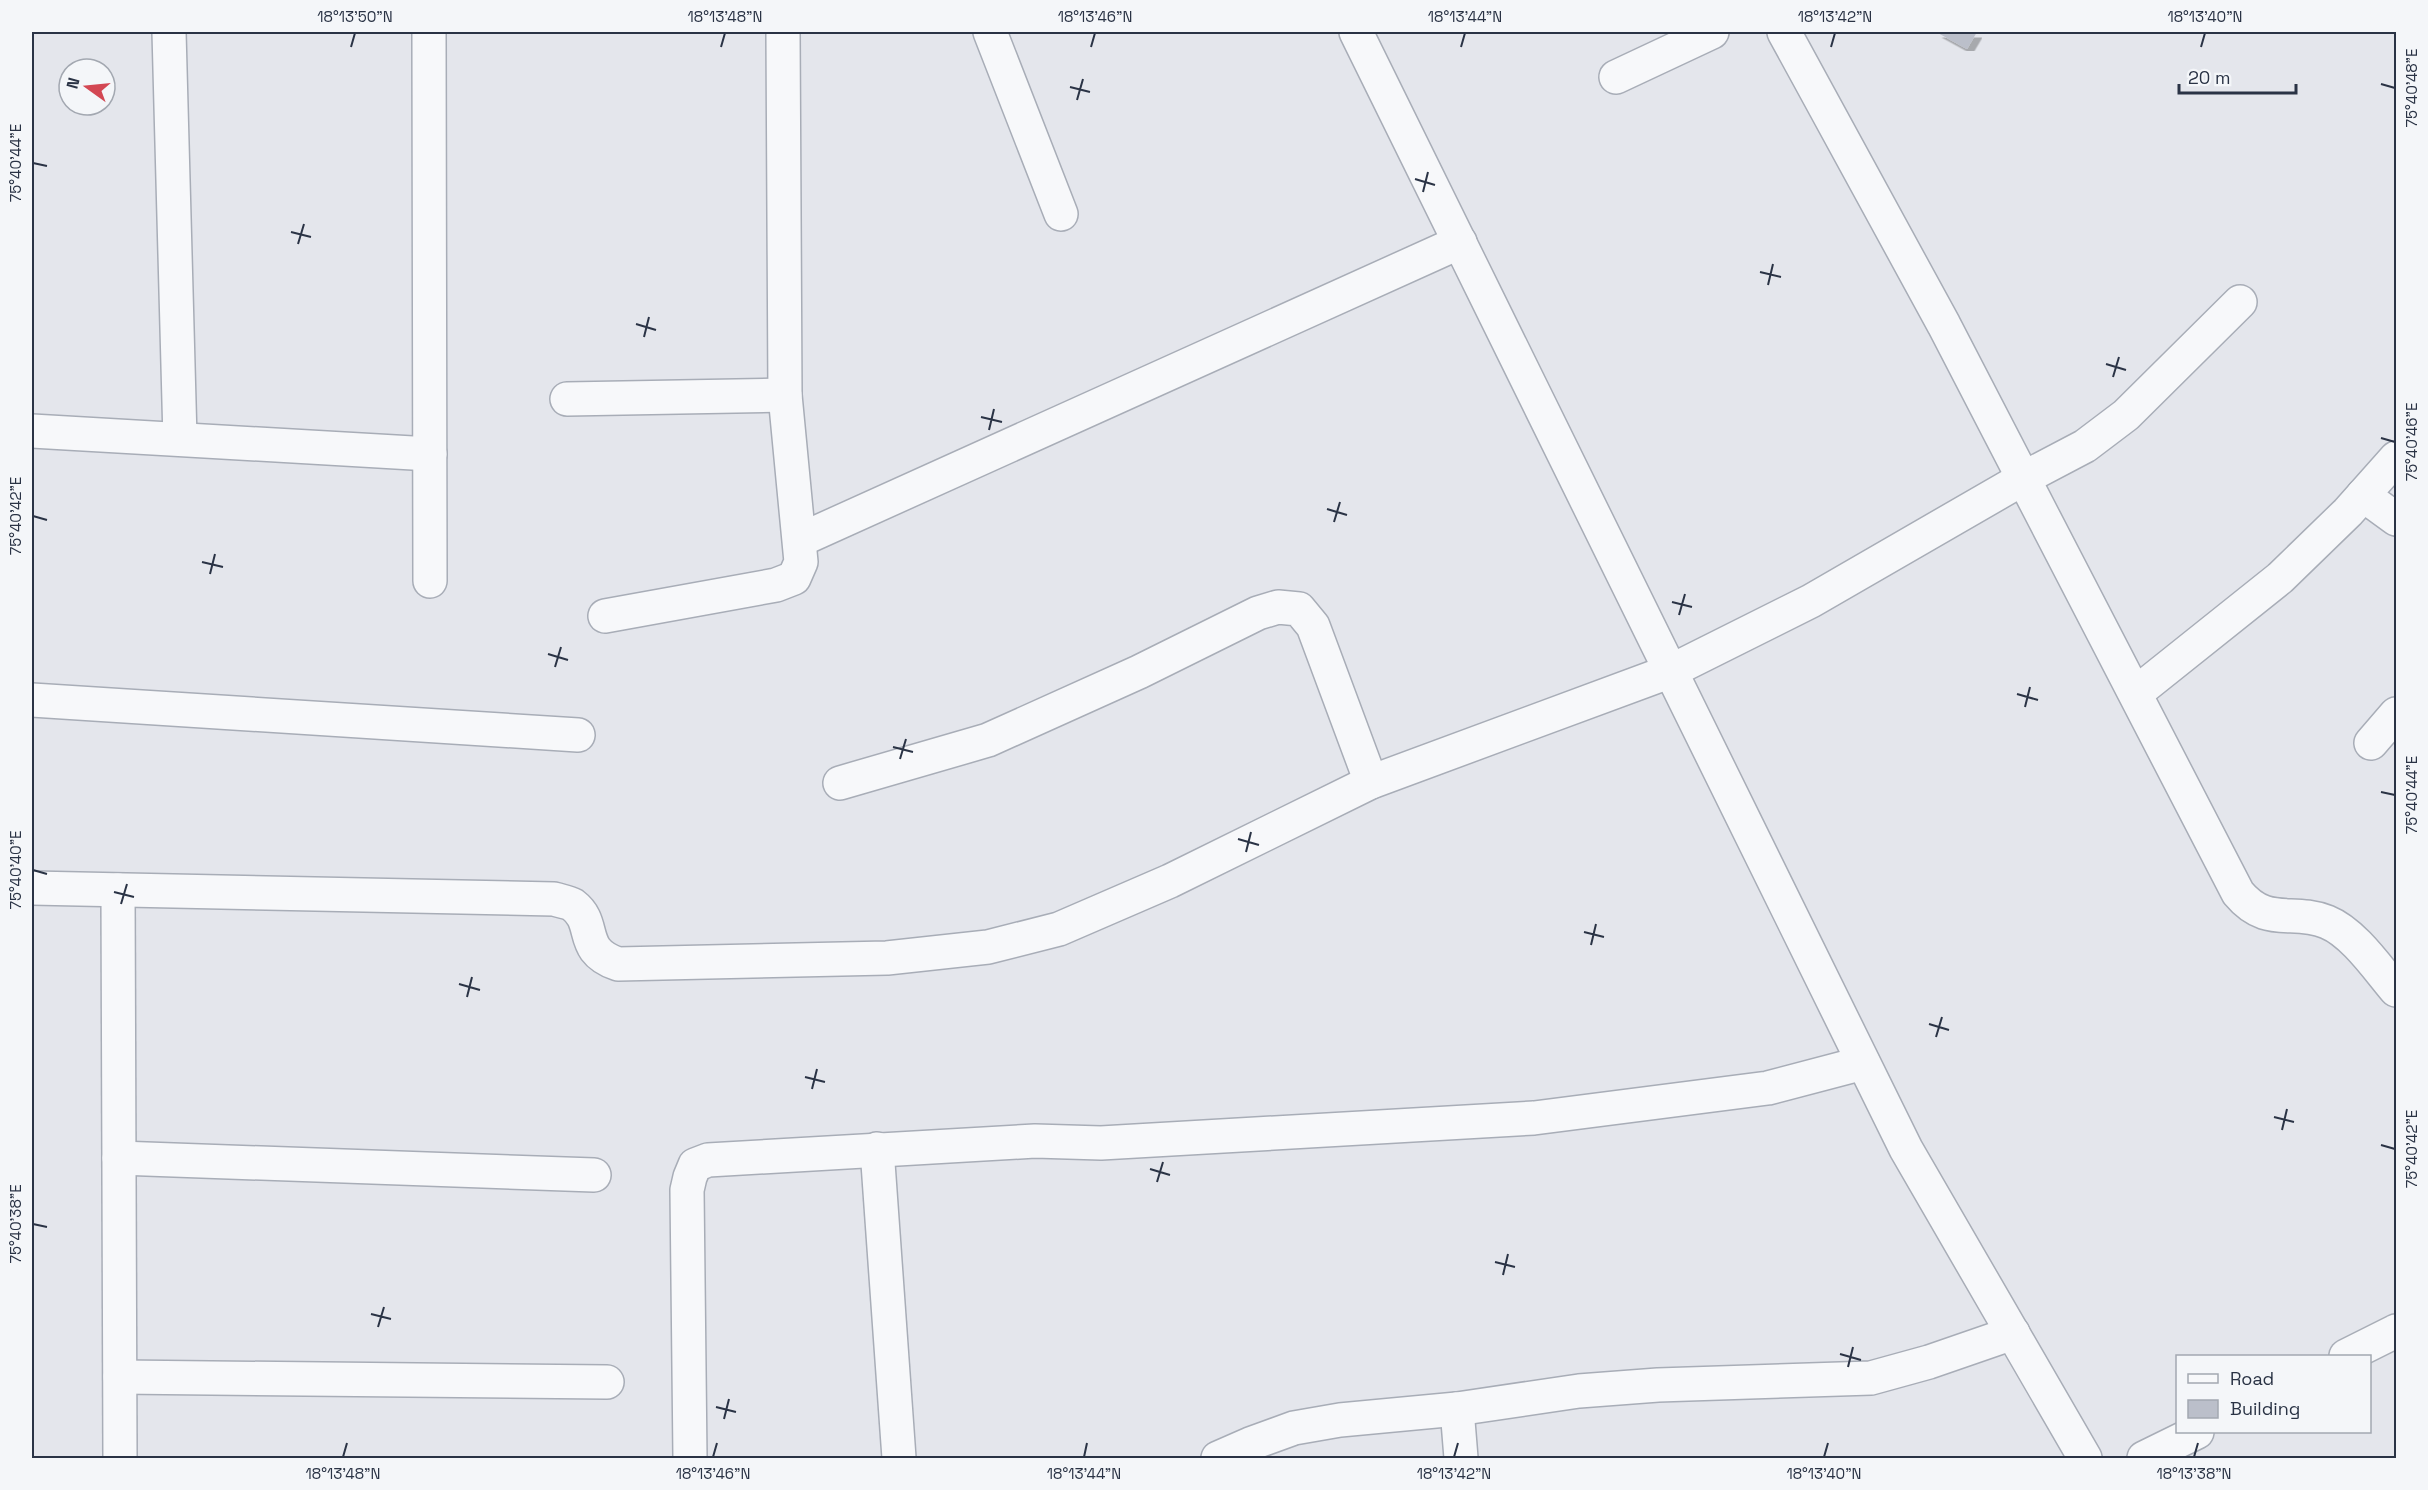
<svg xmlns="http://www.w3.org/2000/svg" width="2428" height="1490" viewBox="0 0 2428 1490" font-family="'Space Grotesk',sans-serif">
<defs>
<filter id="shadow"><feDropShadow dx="5.5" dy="5.5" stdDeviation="0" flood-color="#0004"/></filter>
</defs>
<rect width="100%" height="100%" fill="#e4e6ec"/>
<polygon fill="#bbbfca" filter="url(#shadow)" points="1936,32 1977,32 1967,49"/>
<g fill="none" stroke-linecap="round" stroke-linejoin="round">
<defs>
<g id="minor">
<polyline points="169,32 180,439"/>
<polyline points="429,32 430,581"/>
<polyline points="990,32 1061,214"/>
<polyline points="1356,32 1906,1149 2085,1458"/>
<path d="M 1784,32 L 1944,325 L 2238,893 C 2267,928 2292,908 2327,922 C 2354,933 2378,969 2396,990"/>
<polyline points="1616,77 1712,32"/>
<polyline points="567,399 785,395"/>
<polyline points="32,431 430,454"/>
<polyline points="2363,495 2396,519"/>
<polyline points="800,540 1460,242"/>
<polyline points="605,616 776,585 794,578 801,562 785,395 783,32"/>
<polyline points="2136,693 2280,578 2348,512 2396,458"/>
<polyline points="32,700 578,735"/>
<polyline points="2371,743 2396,714"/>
<polyline points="840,783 988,740 1139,672 1258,613 1278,607 1299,609 1313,626 1371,782"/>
<path d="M 32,888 L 554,899 C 560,901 568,902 573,905 C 598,924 577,950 618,964 L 887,958 L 988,947 L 1059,929 L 1170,881 L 1371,782 L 1671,671 L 1811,601 L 2024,478 L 2085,446 L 2126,415 L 2240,302"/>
<polyline points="118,890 120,1458"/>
<polyline points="877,1149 899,1458"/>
<polyline points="119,1158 594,1175"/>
<polyline points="2346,1356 2396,1331"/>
<polyline points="120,1377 607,1382"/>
<polyline points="1457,1409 1461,1458"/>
<polyline points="690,1458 687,1190 690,1177 695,1165 708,1160 1035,1141 1101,1143 1534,1118 1768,1088 1863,1063"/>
<polyline points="1218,1458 1250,1444 1294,1428 1340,1420 1457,1409 1579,1391 1658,1385 1871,1378 1929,1362 2013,1333"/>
<polyline points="2144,1458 2197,1432"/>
</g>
</defs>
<use href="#minor" stroke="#a8adb7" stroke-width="36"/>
<use href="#minor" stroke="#f7f8fa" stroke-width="33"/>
</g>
<path fill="none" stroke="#2a3345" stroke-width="2" d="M 351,47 L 355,33M 721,47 L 725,33M 1091,47 L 1095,33M 1461,47 L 1465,33M 1831,47 L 1835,33M 2201,47 L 2205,33M 2381,84 L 2395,88M 1070,87 L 1090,92M 1077,100 L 1083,79M 33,163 L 47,166M 1415,179 L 1435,185M 1423,192 L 1428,172M 291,232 L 311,237M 298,244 L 304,224M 1760,272 L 1781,277M 1768,285 L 1773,264M 636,324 L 656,330M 644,337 L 649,317M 2106,364 L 2126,370M 2113,377 L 2119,357M 981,417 L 1002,422M 989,430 L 994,409M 2381,438 L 2395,442M 1327,509 L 1347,515M 33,516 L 47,520M 1334,522 L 1340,502M 202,562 L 223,567M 210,574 L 215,554M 1672,602 L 1692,607M 1679,615 L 1685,594M 548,654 L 568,660M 555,667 L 561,647M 2017,694 L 2038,700M 2025,707 L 2030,687M 893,747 L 913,752M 900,759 L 906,739M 2381,792 L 2395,795M 1238,839 L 1259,845M 1246,852 L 1251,832M 33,870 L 47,874M 114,892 L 134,897M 121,904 L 127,884M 1584,932 L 1604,937M 1591,945 L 1596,924M 459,984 L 480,990M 467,997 L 472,977M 1929,1024 L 1949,1030M 1936,1037 L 1942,1017M 805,1077 L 825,1082M 812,1089 L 817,1069M 2274,1117 L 2294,1122M 2282,1130 L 2287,1109M 2381,1145 L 2395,1149M 1150,1169 L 1170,1175M 1157,1182 L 1163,1162M 33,1224 L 47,1227M 1495,1262 L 1515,1267M 1503,1275 L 1508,1254M 371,1314 L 391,1319M 378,1327 L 384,1307M 1840,1354 L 1861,1360M 1848,1367 L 1853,1347M 716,1407 L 736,1412M 724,1419 L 729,1399M 343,1457 L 347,1443M 713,1457 L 717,1443M 1084,1457 L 1087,1443M 1454,1457 L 1458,1443M 1824,1457 L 1828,1443M 2194,1457 L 2198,1443"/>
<rect width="2428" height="1490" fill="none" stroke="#f4f6f9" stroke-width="66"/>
<rect x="2176" y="1355" width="195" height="78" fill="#f4f6f9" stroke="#a3a8b1" stroke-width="1.5"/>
<rect x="2188" y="1374" width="30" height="9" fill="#f7f8fa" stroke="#a3a8b1" stroke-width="1.5"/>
<text x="2230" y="1385" font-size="18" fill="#2a3345">Road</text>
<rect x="2188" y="1400" width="30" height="18" fill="#bbbfca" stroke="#a3a8b1" stroke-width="1.5"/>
<text x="2230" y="1415" font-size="18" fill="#2a3345">Building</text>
<g transform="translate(87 87) rotate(285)"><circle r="28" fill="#f4f6f9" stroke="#a3a8b1" stroke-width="1.5"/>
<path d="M0-4.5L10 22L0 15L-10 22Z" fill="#d34753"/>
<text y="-9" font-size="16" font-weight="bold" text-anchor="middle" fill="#2a3345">N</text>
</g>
<path d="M2179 84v9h117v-9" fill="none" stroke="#2a3345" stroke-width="3"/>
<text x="2188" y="84" font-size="18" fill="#2a3345" stroke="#f4f6f9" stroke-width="4.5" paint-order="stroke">20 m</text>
<rect x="33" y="33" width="2362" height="1424" fill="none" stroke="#2a3345" stroke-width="2"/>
<g font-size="15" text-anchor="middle" fill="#2a3345">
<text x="355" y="22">18°13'50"N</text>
<text x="725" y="22">18°13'48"N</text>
<text x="1095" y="22">18°13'46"N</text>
<text x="1465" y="22">18°13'44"N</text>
<text x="1835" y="22">18°13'42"N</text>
<text x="2205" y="22">18°13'40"N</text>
<text transform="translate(2412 88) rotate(-90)" y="5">75°40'48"E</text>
<text transform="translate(16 163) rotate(-90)" y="5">75°40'44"E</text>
<text transform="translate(2412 442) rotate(-90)" y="5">75°40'46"E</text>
<text transform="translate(16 516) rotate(-90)" y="5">75°40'42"E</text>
<text transform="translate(2412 795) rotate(-90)" y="5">75°40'44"E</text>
<text transform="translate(16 870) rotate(-90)" y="5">75°40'40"E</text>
<text transform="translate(2412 1149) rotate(-90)" y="5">75°40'42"E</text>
<text transform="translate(16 1224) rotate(-90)" y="5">75°40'38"E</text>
<text x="343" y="1479">18°13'48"N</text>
<text x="713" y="1479">18°13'46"N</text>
<text x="1084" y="1479">18°13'44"N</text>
<text x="1454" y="1479">18°13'42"N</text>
<text x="1824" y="1479">18°13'40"N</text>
<text x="2194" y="1479">18°13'38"N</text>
</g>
</svg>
